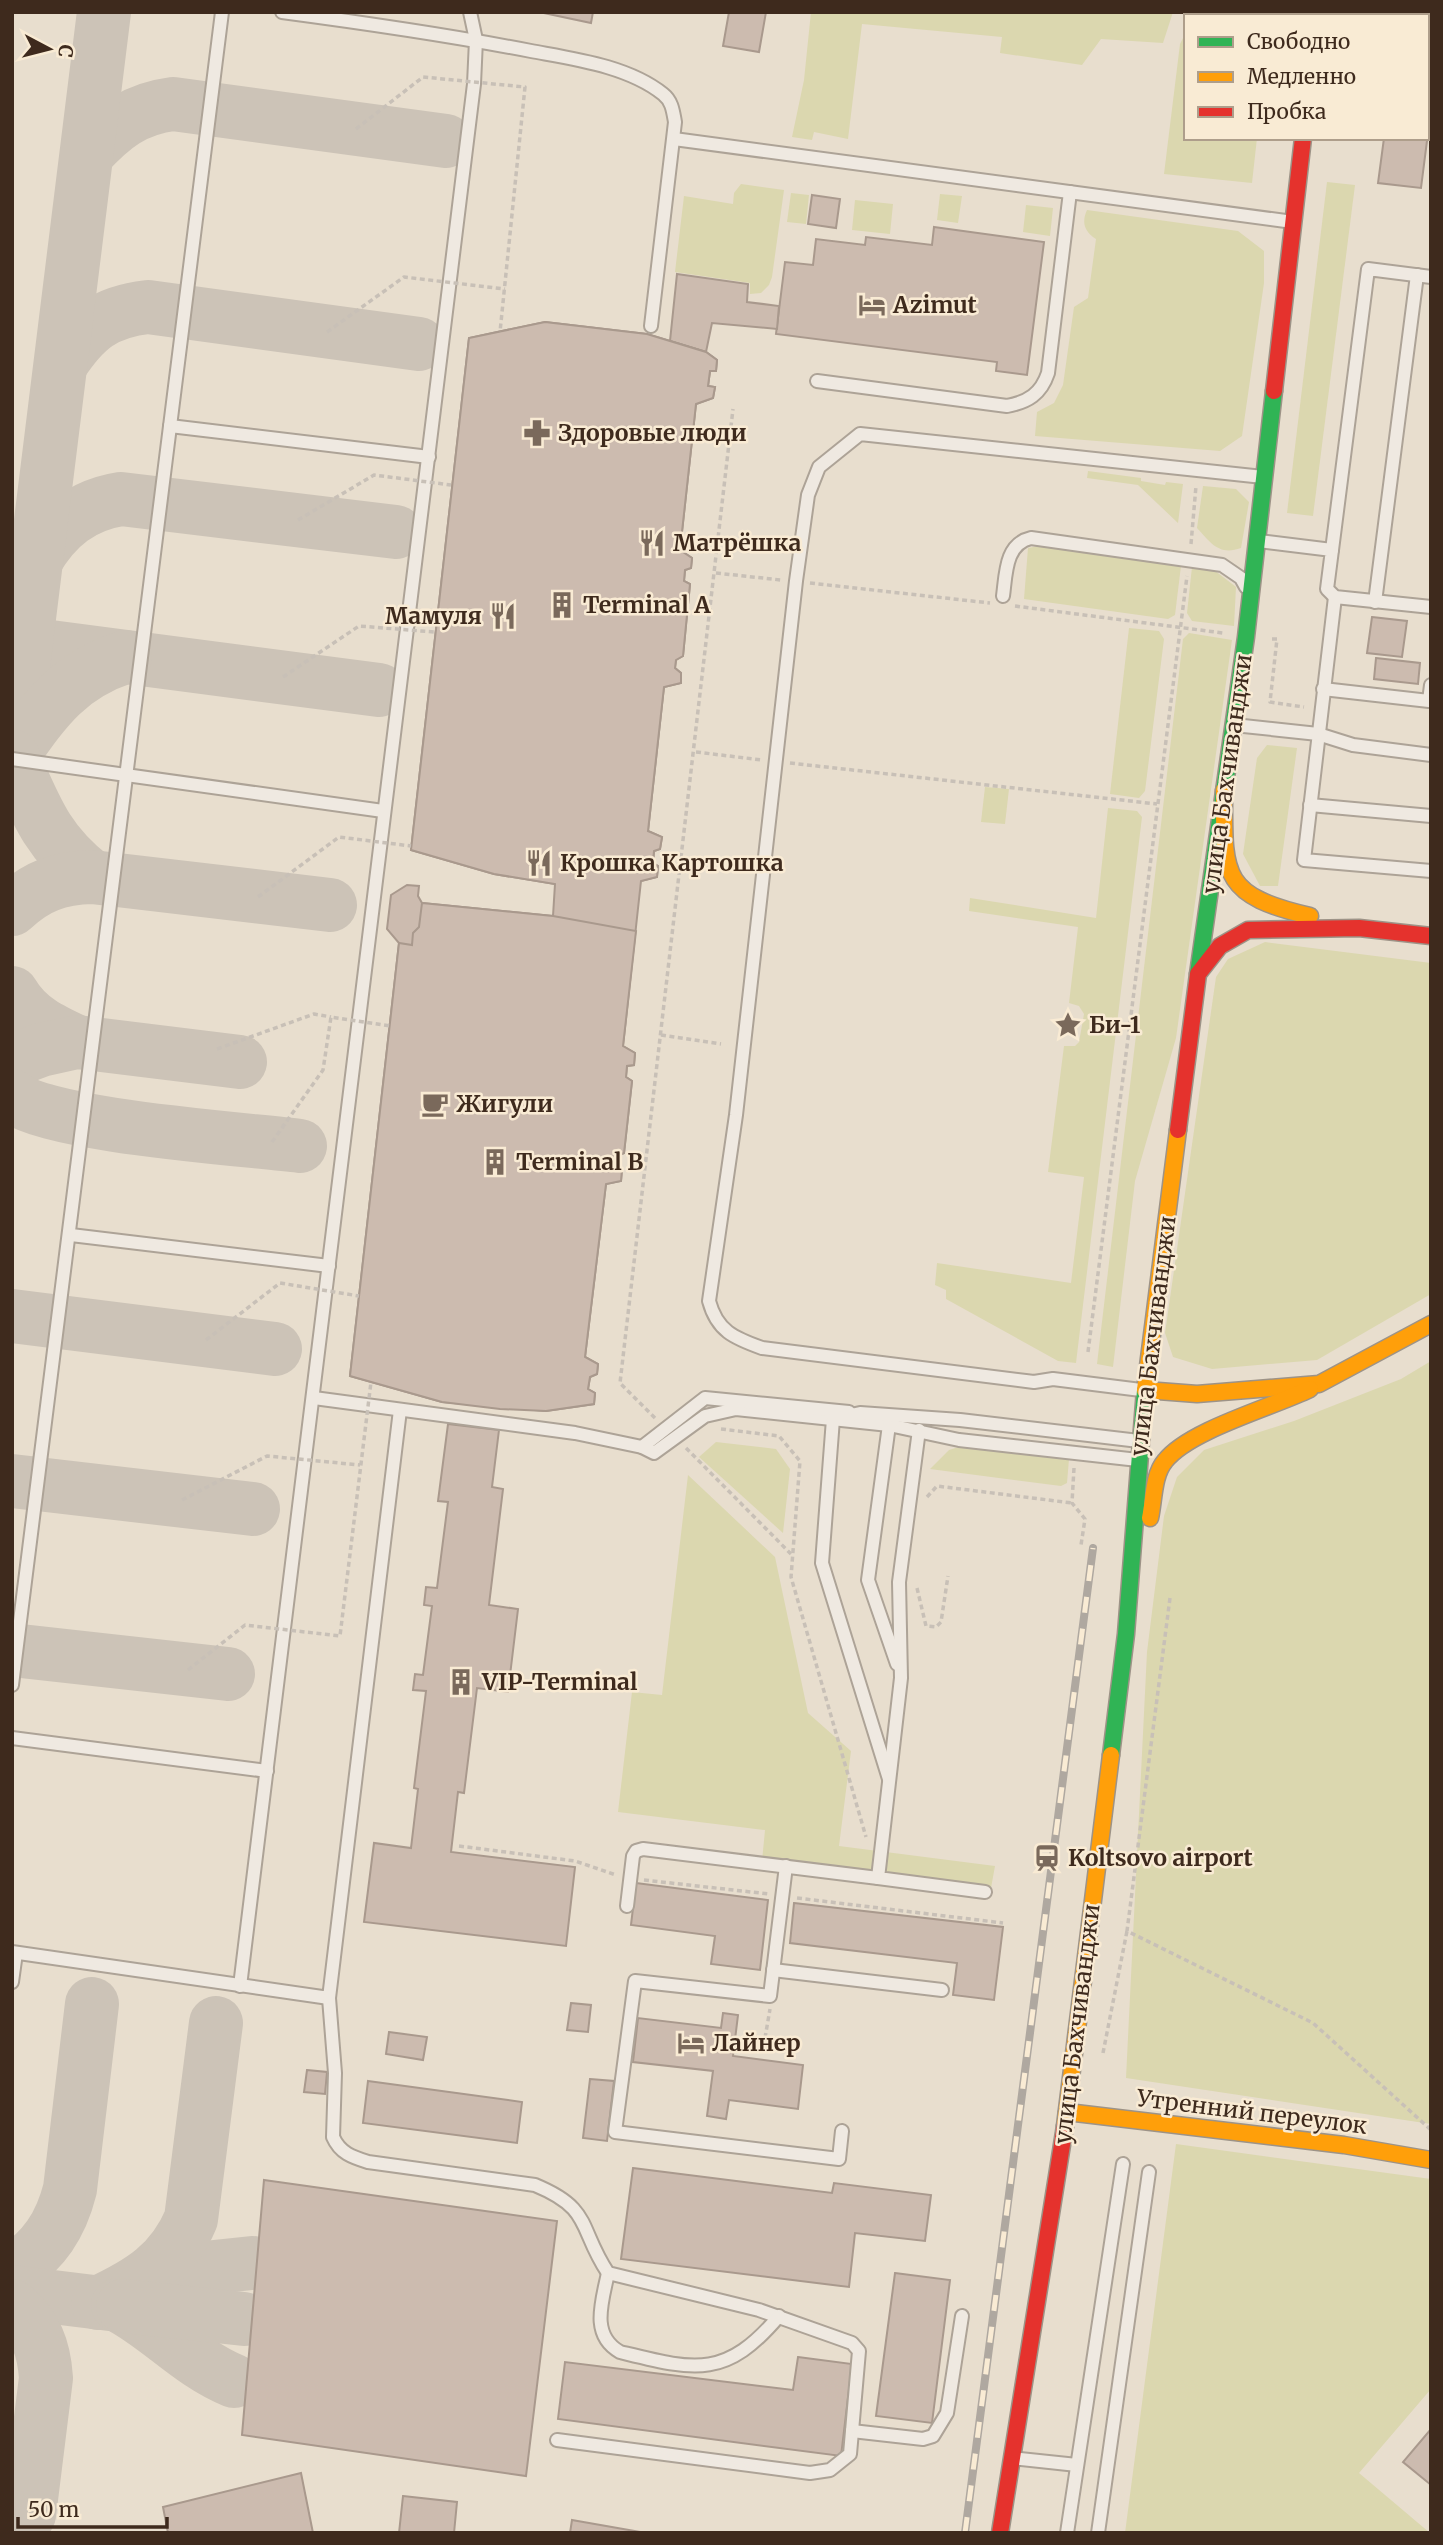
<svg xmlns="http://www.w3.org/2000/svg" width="1443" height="2545" viewBox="0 0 1443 2545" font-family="Merriweather,serif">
<rect width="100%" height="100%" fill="#e8dece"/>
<g fill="#dbd7af">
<polygon points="811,12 1173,12 1163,43 1101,39 1082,65 1000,53 1002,37 862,24 848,139 814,132 812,140 792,137 804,80"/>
<polygon points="1186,32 1186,138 1257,138 1252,183 1164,174 1180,44"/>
<polygon points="1327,182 1355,185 1313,516 1287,513"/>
<polygon points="741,184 784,190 772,277 769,285 761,293 750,294 750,283 675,272 684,196 733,204 734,193"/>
<polygon points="791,193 809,195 806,224 787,222"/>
<polygon points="940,194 962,196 958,223 937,220"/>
<polygon points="855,200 893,204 890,234 852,230"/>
<polygon points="1026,205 1053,208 1050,236 1023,232"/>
<path d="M 1087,210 L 1238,231 L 1264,251 L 1264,283 L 1242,436 L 1220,451 L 1035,436 L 1037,412 L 1054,403 L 1063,385 L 1074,307 L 1088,298 L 1096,239 C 1085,232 1081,223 1087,210 Z"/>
<polygon points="1088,471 1141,478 1141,481 1165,485 1166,482 1183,484 1178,523 1138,485 1087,478"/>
<path d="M 1203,486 L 1236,489 L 1249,502 L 1241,548 C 1219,556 1211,543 1197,528 Z"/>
<polygon points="1039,546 1181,566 1175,615 1168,619 1024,599 1028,548"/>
<polygon points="1192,567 1214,570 1236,587 1234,626 1192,621 1187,613"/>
<polygon points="1129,628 1159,631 1164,639 1145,791 1139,798 1110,794"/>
<polygon points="1189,633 1232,640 1176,1038 1135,1181 1113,1367 1097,1364 1183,639"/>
<polygon points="1267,745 1297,748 1278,886 1260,886 1243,854 1257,758"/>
<polygon points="985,787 1009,789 1005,824 981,822"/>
<polygon points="1108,808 1137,811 1142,817 1076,1363 1058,1361 946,1299 946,1290 935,1285 937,1263 1071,1283 1084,1177 1048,1172 1064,1046 1075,1046 1079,1042 1084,1014 1079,1006 1069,1003 1078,927 969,911 970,898 1096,918"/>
<polygon points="1265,942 1431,963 1431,1294 1317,1360 1212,1369 1173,1357 1165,1333 1216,977 1228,959"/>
<polygon points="1431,1361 1431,2124 1126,2078 1147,1652 1164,1516 1177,1477 1204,1450 1294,1421 1401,1379"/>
<polygon points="716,1442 776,1449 790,1469 783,1533 699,1457"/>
<polygon points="962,1446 1069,1459 1067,1483 1061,1486 930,1469 949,1450"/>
<polygon points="688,1475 775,1557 808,1713 851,1751 839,1846 995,1866 991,1888 762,1861 765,1830 618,1812 632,1692 662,1695"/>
<polygon points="1176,2144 1431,2179 1431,2389 1359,2473 1430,2533 1125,2533"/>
</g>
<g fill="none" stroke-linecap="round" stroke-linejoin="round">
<g stroke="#ccc3b7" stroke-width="54">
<path d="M 87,154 C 113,126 134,109 173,104 L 446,141"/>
<path d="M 61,364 C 85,328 104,312 148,307 L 419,344"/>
<path d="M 36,560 C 56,526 82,505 121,499 L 396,532"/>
<polyline points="12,642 379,690"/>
<polyline points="12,755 104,12"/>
<path d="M 13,755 C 46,708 68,676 125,657"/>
<path d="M 12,756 C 35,808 46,841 92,877"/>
<path d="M 12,909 C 36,886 59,878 92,877 L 330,905"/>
<path d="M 12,993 C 27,1019 51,1030 77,1042"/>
<polyline points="12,1066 25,1056 41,1050 77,1042 240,1062"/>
<path d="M 12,1096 C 47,1126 244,1139 300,1146"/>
<polyline points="12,1316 275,1349"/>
<polyline points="12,1481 253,1509"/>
<polyline points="12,1650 228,1674"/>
<path d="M 12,2271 C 44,2251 61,2225 70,2189 L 92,2004"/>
<polyline points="12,2292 118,2305 146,2298 189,2275 214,2267 252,2263"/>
<path d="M 98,2303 C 141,2283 172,2264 191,2219 L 216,2023"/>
<path d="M 118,2305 C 160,2327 188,2362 234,2381"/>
<path d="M 12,2306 C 36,2326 44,2348 46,2378 L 29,2515"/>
<polyline points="123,2306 244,2319"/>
</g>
</g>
<g fill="#ccbbaf" stroke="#a9998d" stroke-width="2">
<polygon points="539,12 593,12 591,23"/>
<polygon points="729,12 766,12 759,52 723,46"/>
<polygon points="1428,133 1421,188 1378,183 1384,138 1427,138"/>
<polygon points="812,195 840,199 836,228 808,224"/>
<polygon points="934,227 1044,242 1027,375 996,371 997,362 776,334 785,262 813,265 816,239 865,245 866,237 932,245"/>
<polygon points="677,274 748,284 747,302 779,306 777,329 712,323 706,352 670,341"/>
<polygon points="545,322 647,334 706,352 717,360 716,371 710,371 708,386 715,387 713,398 696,404 680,550 692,558 691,568 685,570 684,581 690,584 683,656 676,660 675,668 681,673 681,683 664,687 648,831 662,837 660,849 654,851 653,863 658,866 657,877 641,881 555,884 494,874 411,850 469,338"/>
<polygon points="545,322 647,334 706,352 717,360 716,371 710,371 708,386 715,387 713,398 696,404 680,550 692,558 691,568 685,570 684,581 690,584 683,656 676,660 675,668 681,673 681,683 664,687 648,831 662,837 660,849 654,851 653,863 658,866 657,877 641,881 623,1046 635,1053 634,1065 627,1066 626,1077 632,1081 624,1153 617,1156 616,1167 622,1169 621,1181 606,1184 585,1357 598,1364 597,1374 590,1377 588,1389 595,1393 594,1404 546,1411 442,1402 350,1376 399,943 387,929 391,895 407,885 419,886 418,896 422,903 553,916 555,884 494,874 411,850 469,338"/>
<polygon points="1372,617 1407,621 1402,657 1367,653"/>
<polygon points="1376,658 1420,663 1418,684 1374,679"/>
<polygon points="422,903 553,916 636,931 623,1046 635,1053 634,1065 627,1066 626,1077 632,1081 624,1153 617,1156 616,1167 622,1169 621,1181 606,1184 585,1357 598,1364 597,1374 590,1377 588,1389 595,1393 594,1404 546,1411 500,1409 442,1402 350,1376 399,943 412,945 413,933 419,927"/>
<polygon points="448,1424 499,1430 492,1487 503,1489 489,1605 518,1609 508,1692 477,1688 464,1793 458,1792 451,1852 575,1867 566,1946 364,1922 374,1843 411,1848 418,1789 414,1788 426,1691 413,1690 415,1674 423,1675 432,1606 424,1605 426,1587 437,1588 448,1502 438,1501"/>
<polygon points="636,1883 768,1900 760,1970 711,1964 715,1936 631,1925"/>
<polygon points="794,1903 1003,1927 994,2000 953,1995 957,1963 790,1943"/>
<polygon points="571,2003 591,2005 588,2032 567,2030"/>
<polygon points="723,2013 738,2015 733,2056 803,2065 798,2109 729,2100 726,2119 707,2116 713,2071 633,2062 638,2018 721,2028"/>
<polygon points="389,2032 427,2037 423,2060 386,2054"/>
<polygon points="307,2070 327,2072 325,2094 304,2092"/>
<polygon points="590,2079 614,2081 607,2141 583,2138"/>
<polygon points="368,2081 522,2102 517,2143 363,2123"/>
<polygon points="633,2168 832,2193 834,2183 931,2195 925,2241 855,2233 849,2287 621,2259"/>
<polygon points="264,2180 557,2221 526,2476 242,2435"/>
<polygon points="895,2273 950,2280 932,2423 876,2416"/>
<polygon points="798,2357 852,2364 841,2456 558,2419 565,2362 793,2390"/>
<polygon points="1431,2429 1431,2485 1403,2462"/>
<polygon points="301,2473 313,2533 168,2533 163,2507"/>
<polygon points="403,2496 457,2502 454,2533 399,2533"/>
<polygon points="572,2520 646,2533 570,2533"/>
</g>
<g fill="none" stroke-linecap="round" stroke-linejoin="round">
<defs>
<g id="lane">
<path d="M 282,12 C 365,23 448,35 531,51 C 574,59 628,66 663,94 C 672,101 673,111 675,122 L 651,326"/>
<polyline points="1427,107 1431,107"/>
<polyline points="674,139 1293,222"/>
<path d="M 817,381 L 1007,406 C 1028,402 1041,394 1048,373 L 1070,192"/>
<polyline points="170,426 429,457"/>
<polyline points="1259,541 1332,550 1327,589 1335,597 1431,607"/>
<polyline points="1332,550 1368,269 1431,277"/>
<path d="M 1003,596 C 1006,574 1005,544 1031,538 L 1222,565 L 1241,578 L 1246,587"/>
<polyline points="1335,597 1304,860 1431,871"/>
<polyline points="1375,602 1417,275"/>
<polyline points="1323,689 1429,701 1431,685"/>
<polyline points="1234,725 1318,734 1353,745 1431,755"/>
<polyline points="12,759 383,811"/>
<polyline points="1310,805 1431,816"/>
<polyline points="71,1235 329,1266"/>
<path d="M 1141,1390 L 1053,1379 L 1034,1382 L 762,1348 C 734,1338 717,1331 709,1301 L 736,1115 L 796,581 L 808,495 L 819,467 L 860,434 L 1263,477"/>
<polyline points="314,1398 575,1433 642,1447 654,1453 705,1416 736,1409 889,1425 959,1440 1138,1460"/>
<polyline points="889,1425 868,1580 897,1664"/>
<polyline points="919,1430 899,1582 901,1678 878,1878 985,1892"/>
<polyline points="642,1447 705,1398 849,1412"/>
<polyline points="12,1685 222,12"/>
<polyline points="12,1738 267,1771"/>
<polyline points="889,1779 822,1563 833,1419 860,1413 960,1420 1139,1441"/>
<polyline points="786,1866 770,1996 635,1981 615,2132 839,2159 842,2131"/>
<polyline points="627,1906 633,1856 636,1851 643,1849 878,1878"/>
<polyline points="12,1952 329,1998 400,1410"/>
<polyline points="773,1970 942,1990"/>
<polyline points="12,1982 16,1953"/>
<polyline points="240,1986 474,84 476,40 470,12"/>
<path d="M 329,1998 L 335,2073 L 333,2137 C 340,2153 352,2157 368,2162 L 535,2185 C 593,2209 578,2228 608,2273 L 759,2310 L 852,2343 L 859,2351 L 850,2454 L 830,2470 L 810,2473 L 557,2440"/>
<path d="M 608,2273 C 602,2302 590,2335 620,2352 C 694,2370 725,2380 779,2316"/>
<polyline points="852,2431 923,2439 933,2436 947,2413 962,2316"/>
<polyline points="1012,2458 1077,2465"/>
<polyline points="1067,2533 1123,2164"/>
<polyline points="1098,2533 1149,2172"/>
</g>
<polyline id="street" points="1318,16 1318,12"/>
<g id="fast">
<polyline points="1198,974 1246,637 1274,391"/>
<polyline points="1111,1755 1126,1634 1145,1390"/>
</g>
<g id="slow">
<path d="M 1224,790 C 1224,875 1220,895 1310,916"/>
<polyline points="1178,1130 1145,1390 1197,1394 1319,1384 1431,1324"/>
<path d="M 1150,1518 C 1154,1500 1153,1475 1165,1461 C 1189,1430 1273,1407 1310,1389"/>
<polyline points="1067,2112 1344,2145 1431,2160"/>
<polyline points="1065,2126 1111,1755"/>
</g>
<g id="jam">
<polyline points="1274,391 1303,138"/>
<polyline points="1178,1130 1198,974 1220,946 1248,930 1359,928 1431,936"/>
<polyline points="1000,2533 1065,2126"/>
</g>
</defs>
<use href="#lane" stroke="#ada397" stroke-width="16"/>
<use href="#street" stroke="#ada397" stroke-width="28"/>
<use href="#fast" stroke="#9d9387" stroke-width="19"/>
<use href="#slow" stroke="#9d9387" stroke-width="19"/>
<use href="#jam" stroke="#9d9387" stroke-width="19"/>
<g stroke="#c8c0b7" stroke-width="3.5" stroke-dasharray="5 3.5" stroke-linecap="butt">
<polyline points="1191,544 1196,486"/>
<polyline points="716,573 781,580"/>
<polyline points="810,583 990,603"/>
<polyline points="1015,606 1223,633"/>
<polyline points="1272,639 1277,639 1270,702 1304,707"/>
<polyline points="696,752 762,760"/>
<polyline points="790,763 1157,804"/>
<polyline points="661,1035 721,1044"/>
<polyline points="217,1049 314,1014 331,1017"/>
<polyline points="1088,1352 1187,576"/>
<polyline points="655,1418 620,1383 733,409"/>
<polyline points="721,1429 779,1436 800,1461 791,1577 866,1837"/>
<polyline points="686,1448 791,1554"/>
<polyline points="1074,1468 1072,1503 1085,1519 1081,1545"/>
<polyline points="927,1497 937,1486 1072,1503"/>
<polyline points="917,1588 926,1626 936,1627 941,1622 948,1576"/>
<polyline points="1170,1598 1127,1931 1313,2023 1431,2130"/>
<polyline points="459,1846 575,1861 616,1875"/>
<polyline points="644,1880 769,1894"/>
<polyline points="797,1898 1003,1923"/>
<polyline points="765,2038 770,2009"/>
<polyline points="1103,2053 1127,1931"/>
</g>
<use href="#lane" stroke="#efe9e1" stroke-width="12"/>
<use href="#street" stroke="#efe9e1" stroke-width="24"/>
<use href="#fast" stroke="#30b455" stroke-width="16"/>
<use href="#slow" stroke="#ff9f0a" stroke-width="16"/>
<use href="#jam" stroke="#e5322d" stroke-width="16"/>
<defs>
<polyline id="rail" points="965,2533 1093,1548"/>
</defs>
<use href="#rail" stroke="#afa8a0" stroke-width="8"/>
<use href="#rail" stroke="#f9ebd4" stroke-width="5" stroke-dasharray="16" stroke-linecap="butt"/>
<g stroke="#c8c0b7" stroke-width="3.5" stroke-dasharray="5 3.5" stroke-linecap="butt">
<polyline points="356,129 423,77 525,87 500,332"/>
<polyline points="327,332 404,277 505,289"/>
<polyline points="298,520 374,475 451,485"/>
<polyline points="283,677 359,626 434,632"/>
<polyline points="258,897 339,837 411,846"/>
<polyline points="272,1142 323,1070 331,1017 390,1026"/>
<polyline points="206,1340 280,1283 359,1296"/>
<polyline points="182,1500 267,1456 360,1465"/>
<polyline points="188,1670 245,1625 340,1636 371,1382"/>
</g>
</g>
<defs>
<symbol id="hotel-bare" viewBox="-9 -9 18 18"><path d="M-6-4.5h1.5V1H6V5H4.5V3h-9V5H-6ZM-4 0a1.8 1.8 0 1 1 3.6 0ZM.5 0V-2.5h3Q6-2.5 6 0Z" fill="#7a695b" stroke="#f9ebd4" stroke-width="2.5" paint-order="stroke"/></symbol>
<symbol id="pharmacy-bare" viewBox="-9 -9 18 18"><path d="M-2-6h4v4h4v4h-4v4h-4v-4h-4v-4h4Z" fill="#7a695b" stroke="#f9ebd4" stroke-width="2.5" paint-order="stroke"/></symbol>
<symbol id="restaurant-bare" viewBox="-9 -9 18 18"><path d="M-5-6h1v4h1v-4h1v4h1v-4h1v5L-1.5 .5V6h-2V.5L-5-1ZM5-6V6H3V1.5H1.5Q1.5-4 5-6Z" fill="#7a695b" stroke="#f9ebd4" stroke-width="2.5" paint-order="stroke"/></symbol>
<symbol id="building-bare" viewBox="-9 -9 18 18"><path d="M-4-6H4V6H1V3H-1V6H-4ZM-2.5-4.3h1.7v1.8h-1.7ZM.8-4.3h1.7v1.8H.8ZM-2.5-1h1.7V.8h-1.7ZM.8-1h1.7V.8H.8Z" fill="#7a695b" stroke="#f9ebd4" stroke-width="2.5" paint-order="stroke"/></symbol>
<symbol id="sight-bare" viewBox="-9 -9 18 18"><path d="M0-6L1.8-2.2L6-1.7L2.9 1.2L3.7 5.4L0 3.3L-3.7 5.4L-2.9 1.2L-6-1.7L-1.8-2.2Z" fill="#7a695b" stroke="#f9ebd4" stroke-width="2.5" paint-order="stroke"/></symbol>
<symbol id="cafe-bare" viewBox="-9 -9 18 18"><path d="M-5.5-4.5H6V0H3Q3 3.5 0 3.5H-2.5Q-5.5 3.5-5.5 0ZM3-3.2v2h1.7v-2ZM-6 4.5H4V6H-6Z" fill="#7a695b" stroke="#f9ebd4" stroke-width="2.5" paint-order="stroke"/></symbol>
<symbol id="station-bare" viewBox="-9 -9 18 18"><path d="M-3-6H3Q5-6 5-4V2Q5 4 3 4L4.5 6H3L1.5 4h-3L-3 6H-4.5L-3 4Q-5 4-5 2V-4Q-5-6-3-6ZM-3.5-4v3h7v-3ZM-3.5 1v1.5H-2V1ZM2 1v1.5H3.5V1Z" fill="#7a695b" stroke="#f9ebd4" stroke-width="2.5" paint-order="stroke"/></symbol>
</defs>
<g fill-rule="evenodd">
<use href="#hotel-bare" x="853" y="286" width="38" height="38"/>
<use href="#pharmacy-bare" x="518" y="414" width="38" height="38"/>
<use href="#restaurant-bare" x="633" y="524" width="38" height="38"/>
<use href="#building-bare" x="543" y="586" width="38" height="38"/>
<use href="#restaurant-bare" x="484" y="597" width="38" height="38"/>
<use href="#restaurant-bare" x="520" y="844" width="38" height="38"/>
<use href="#sight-bare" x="1049" y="1006" width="38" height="38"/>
<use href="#cafe-bare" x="416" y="1085" width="38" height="38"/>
<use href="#building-bare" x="476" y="1143" width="38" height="38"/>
<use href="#building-bare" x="442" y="1663" width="38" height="38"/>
<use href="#station-bare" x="1028" y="1839" width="38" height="38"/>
<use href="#hotel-bare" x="672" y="2024" width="38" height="38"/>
</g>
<g text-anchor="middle" stroke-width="5" stroke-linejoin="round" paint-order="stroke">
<g font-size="23" font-weight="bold" fill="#3e2a1d" stroke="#f9ebd4" text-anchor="start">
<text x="893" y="313">Azimut</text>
<text x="558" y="441">Здоровые люди</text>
<text x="673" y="551">Матрёшка</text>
<text x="583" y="613">Terminal A</text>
<text x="482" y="624" text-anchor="end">Мамуля</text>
<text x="560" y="871">Крошка Картошка</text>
<text x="1089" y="1033">Би-1</text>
<text x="456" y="1112">Жигули</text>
<text x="516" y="1170">Terminal B</text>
<text x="482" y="1690">VIP-Terminal</text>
<text x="1068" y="1866">Koltsovo airport</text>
<text x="712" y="2051">Лайнер</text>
</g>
<g font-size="23" fill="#3e2a1d" stroke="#f9ebd4">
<text transform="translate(1227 774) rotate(-82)" y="8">улица Бахчиванджи</text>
<text transform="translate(1153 1336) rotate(-83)" y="8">улица Бахчиванджи</text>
<text transform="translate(1077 2024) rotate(-83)" y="8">улица Бахчиванджи</text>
<text transform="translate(1252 2112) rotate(7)" y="8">Утренний переулок</text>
</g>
</g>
<rect width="1443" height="2545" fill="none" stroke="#3e2a1d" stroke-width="28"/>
<rect x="1184" y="14" width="245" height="126" fill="#f9ebd4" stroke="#ae9e8b" stroke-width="2"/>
<rect x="1198" y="37" width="35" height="10" fill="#30b455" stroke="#ae9e8b" stroke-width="2"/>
<text x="1247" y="49" font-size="21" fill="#3e2a1d">Свободно</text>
<rect x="1198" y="72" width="35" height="10" fill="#ff9f0a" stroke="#ae9e8b" stroke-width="2"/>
<text x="1247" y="84" font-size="21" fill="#3e2a1d">Медленно</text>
<rect x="1198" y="107" width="35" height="10" fill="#e5322d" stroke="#ae9e8b" stroke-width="2"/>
<text x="1247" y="119" font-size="21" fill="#3e2a1d">Пробка</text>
<g transform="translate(49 49) rotate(97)" stroke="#f9ebd4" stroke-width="5" paint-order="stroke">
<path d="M0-5L12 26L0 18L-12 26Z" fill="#3e2a1d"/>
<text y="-10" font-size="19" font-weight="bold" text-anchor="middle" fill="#3e2a1d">С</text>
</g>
<path d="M18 2517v10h149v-10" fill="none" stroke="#3e2a1d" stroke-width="3.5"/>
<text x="28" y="2517" font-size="21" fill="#3e2a1d" stroke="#f9ebd4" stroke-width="5" paint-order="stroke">50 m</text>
</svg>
